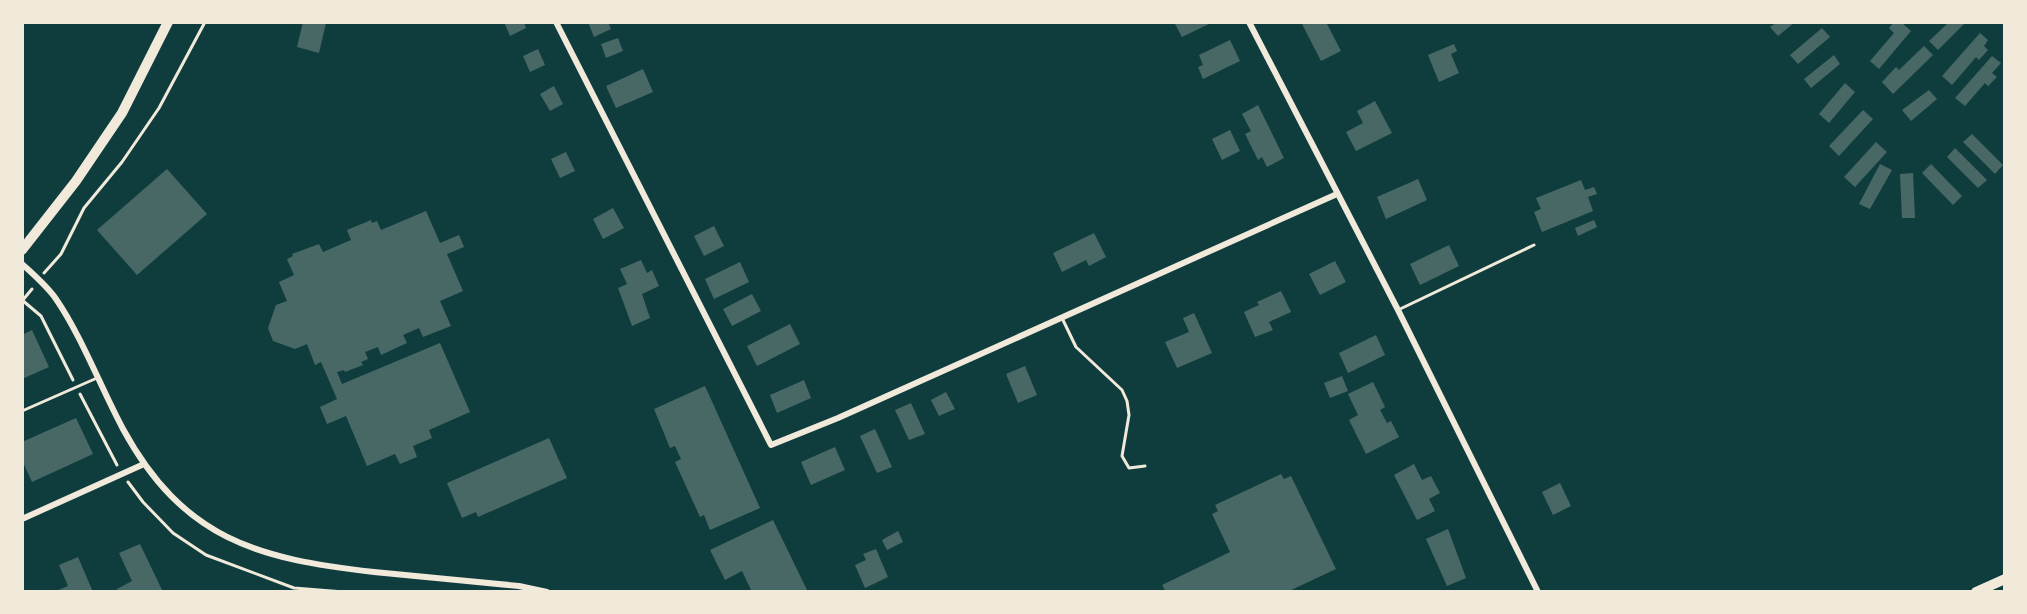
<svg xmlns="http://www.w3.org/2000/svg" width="2027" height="614" viewBox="0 0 2027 614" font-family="Jost,sans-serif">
<rect width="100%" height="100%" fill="#0f3d3e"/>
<g fill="#486865">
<polygon points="303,22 326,23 319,53 297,47"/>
<polygon points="504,22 524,22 526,28 510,36"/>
<polygon points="588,22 608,22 611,29 594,37"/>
<polygon points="1174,22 1213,22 1182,37"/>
<polygon points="1301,22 1331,22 1327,24 1341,51 1321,61"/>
<polygon points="1777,22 1795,22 1778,36 1770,27"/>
<polygon points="1894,22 1901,22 1911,31 1879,69 1870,61 1894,33 1889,28"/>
<polygon points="1949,22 1966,22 1938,50 1929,41"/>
<polygon points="1822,28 1830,37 1798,64 1790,55"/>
<polygon points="1980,33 1988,40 1984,46 1988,50 1979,60 1976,57 1952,85 1942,76"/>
<polygon points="618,38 623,51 606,58 601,44"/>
<polygon points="1230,40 1240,61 1203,79 1198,67 1203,65 1199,55"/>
<polygon points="1454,44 1457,51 1451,54 1459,73 1439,82 1428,55"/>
<polygon points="1924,46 1933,55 1893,94 1882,82 1896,67 1899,70"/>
<polygon points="538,49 545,65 530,72 523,56"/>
<polygon points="1834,55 1840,64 1811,88 1804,79"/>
<polygon points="1992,56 2001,63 1992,73 1997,77 1988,86 1985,83 1965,106 1955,98"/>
<polygon points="643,69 653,92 616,108 606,86"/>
<polygon points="1845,83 1855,92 1829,123 1819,114"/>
<polygon points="554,86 563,104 550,111 540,94"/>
<polygon points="1929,90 1937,99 1911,121 1902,110"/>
<polygon points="1375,101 1392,133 1356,151 1346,132 1363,123 1357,111"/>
<polygon points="1258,105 1284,158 1267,167 1262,157 1258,160 1245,134 1251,131 1242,114"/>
<polygon points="1863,110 1873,119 1839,156 1829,146"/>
<polygon points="1230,130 1240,151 1222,160 1212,139"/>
<polygon points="1972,134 2003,165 1995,174 1963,142"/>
<polygon points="1876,142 1887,152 1855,187 1844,177"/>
<polygon points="1955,148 1987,180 1978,188 1947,157"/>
<polygon points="566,152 575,171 560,178 551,159"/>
<polygon points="1880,164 1892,170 1870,209 1859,204"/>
<polygon points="1931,164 1962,196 1953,205 1922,173"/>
<polygon points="167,169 207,214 137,275 97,230"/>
<polygon points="1913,173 1915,218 1902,218 1900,174"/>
<polygon points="1418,179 1427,200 1386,219 1377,197"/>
<polygon points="1581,180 1585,190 1594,187 1597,194 1588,197 1593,211 1542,232 1534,212 1541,209 1536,198"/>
<polygon points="613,208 624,228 603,239 593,219"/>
<polygon points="426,211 440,243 459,235 464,247 447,254 463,291 440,301 451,326 423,337 419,328 403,335 407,343 381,355 378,347 365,352 368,359 361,362 363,365 345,372 344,370 337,372 342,384 440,343 470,412 429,430 432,438 413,446 417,457 400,464 395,454 367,466 346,416 327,424 320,407 337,399 321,362 315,365 307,344 295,349 273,341 268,328 276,305 287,301 279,282 294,275 287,259 293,256 292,254 319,244 323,252 351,240 347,230 371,220 372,223 377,221 381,230"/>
<polygon points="1594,220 1597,227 1578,236 1575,228"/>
<polygon points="714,226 724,246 704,256 694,236"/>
<polygon points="1094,233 1106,257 1089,266 1086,260 1062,272 1053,253"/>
<polygon points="1449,245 1459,266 1420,285 1410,264"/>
<polygon points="641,260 647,273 652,270 659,286 642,294 650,318 632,326 618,288 627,284 620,269"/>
<polygon points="1335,261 1346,282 1320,295 1309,274"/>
<polygon points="740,262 749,282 714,299 705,279"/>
<polygon points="1281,291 1291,312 1269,322 1273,330 1255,337 1244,312 1259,305 1257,302"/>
<polygon points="752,294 761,311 732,326 723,309"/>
<polygon points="1194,313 1212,353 1177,368 1165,342 1189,332 1183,318"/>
<polygon points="790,324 800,344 757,366 747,346"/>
<polygon points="32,330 49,367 22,379 22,335"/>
<polygon points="1376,335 1385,355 1348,373 1339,353"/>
<polygon points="1025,366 1037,395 1018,403 1006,374"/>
<polygon points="1342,376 1348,391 1330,398 1324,383"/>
<polygon points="804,380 811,398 777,413 770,395"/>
<polygon points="1373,382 1385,407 1380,410 1387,423 1391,421 1399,437 1366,454 1349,420 1358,415 1348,394"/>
<polygon points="705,386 760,508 710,530 704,515 700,517 675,462 681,459 675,446 670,448 654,409"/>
<polygon points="946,392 955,409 939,416 931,400"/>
<polygon points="911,403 925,434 909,440 895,410"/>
<polygon points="76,418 93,454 32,482 22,460 22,442"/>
<polygon points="875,429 892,467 877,473 860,436"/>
<polygon points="549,438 567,478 478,517 476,512 462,518 447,483"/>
<polygon points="835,447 845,470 811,485 801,462"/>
<polygon points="1414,464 1422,480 1431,476 1440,493 1429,499 1435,511 1417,520 1394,475"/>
<polygon points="1281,474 1284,479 1291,476 1336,569 1287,592 1166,592 1162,585 1230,552 1212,514 1218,511 1215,505"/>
<polygon points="1560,483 1571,506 1553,515 1542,492"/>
<polygon points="773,520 808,592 752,592 742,571 725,580 710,550"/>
<polygon points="1448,529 1466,578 1447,586 1426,539"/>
<polygon points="898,531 903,542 887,550 882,540"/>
<polygon points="140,544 163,592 118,592 117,589 132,581 119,553"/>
<polygon points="876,549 888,577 865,588 855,565 866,560 863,554"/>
<polygon points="78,557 93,592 54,592 68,586 59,565"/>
</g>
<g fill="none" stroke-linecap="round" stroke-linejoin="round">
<g stroke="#f1e9da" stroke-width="3">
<polyline points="44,273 61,254 84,208 122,162 159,108 205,22"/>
<polyline points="22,300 41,316 73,380"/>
<polyline points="22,301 32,289"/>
<polyline points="80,394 117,465"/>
<polyline points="128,482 143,502 173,533 206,555 294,588 344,592"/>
</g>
<g stroke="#f1e9da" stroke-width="3">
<polyline points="1398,310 1534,245"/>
<polyline points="1062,318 1076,347 1122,390 1127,401 1129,415 1122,456 1129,468 1145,466"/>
<polyline points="22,411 97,378"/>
</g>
<g stroke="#f1e9da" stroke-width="6">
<polyline points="556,22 771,445 838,418 1337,194"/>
<polyline points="1249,22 1398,310 1538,592"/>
<path d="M 22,264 C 34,275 47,286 56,299 C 82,337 101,388 123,429 C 183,539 257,559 374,572 C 422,577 471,581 519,586 L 547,592"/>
<polyline points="22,519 144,464"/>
</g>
<g stroke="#f1e9da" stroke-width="10">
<polyline points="22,250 76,181 122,113 168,22"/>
<polyline points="1976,592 2005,579"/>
</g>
</g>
<rect width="2027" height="614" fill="none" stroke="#f1e9da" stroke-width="48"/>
</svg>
